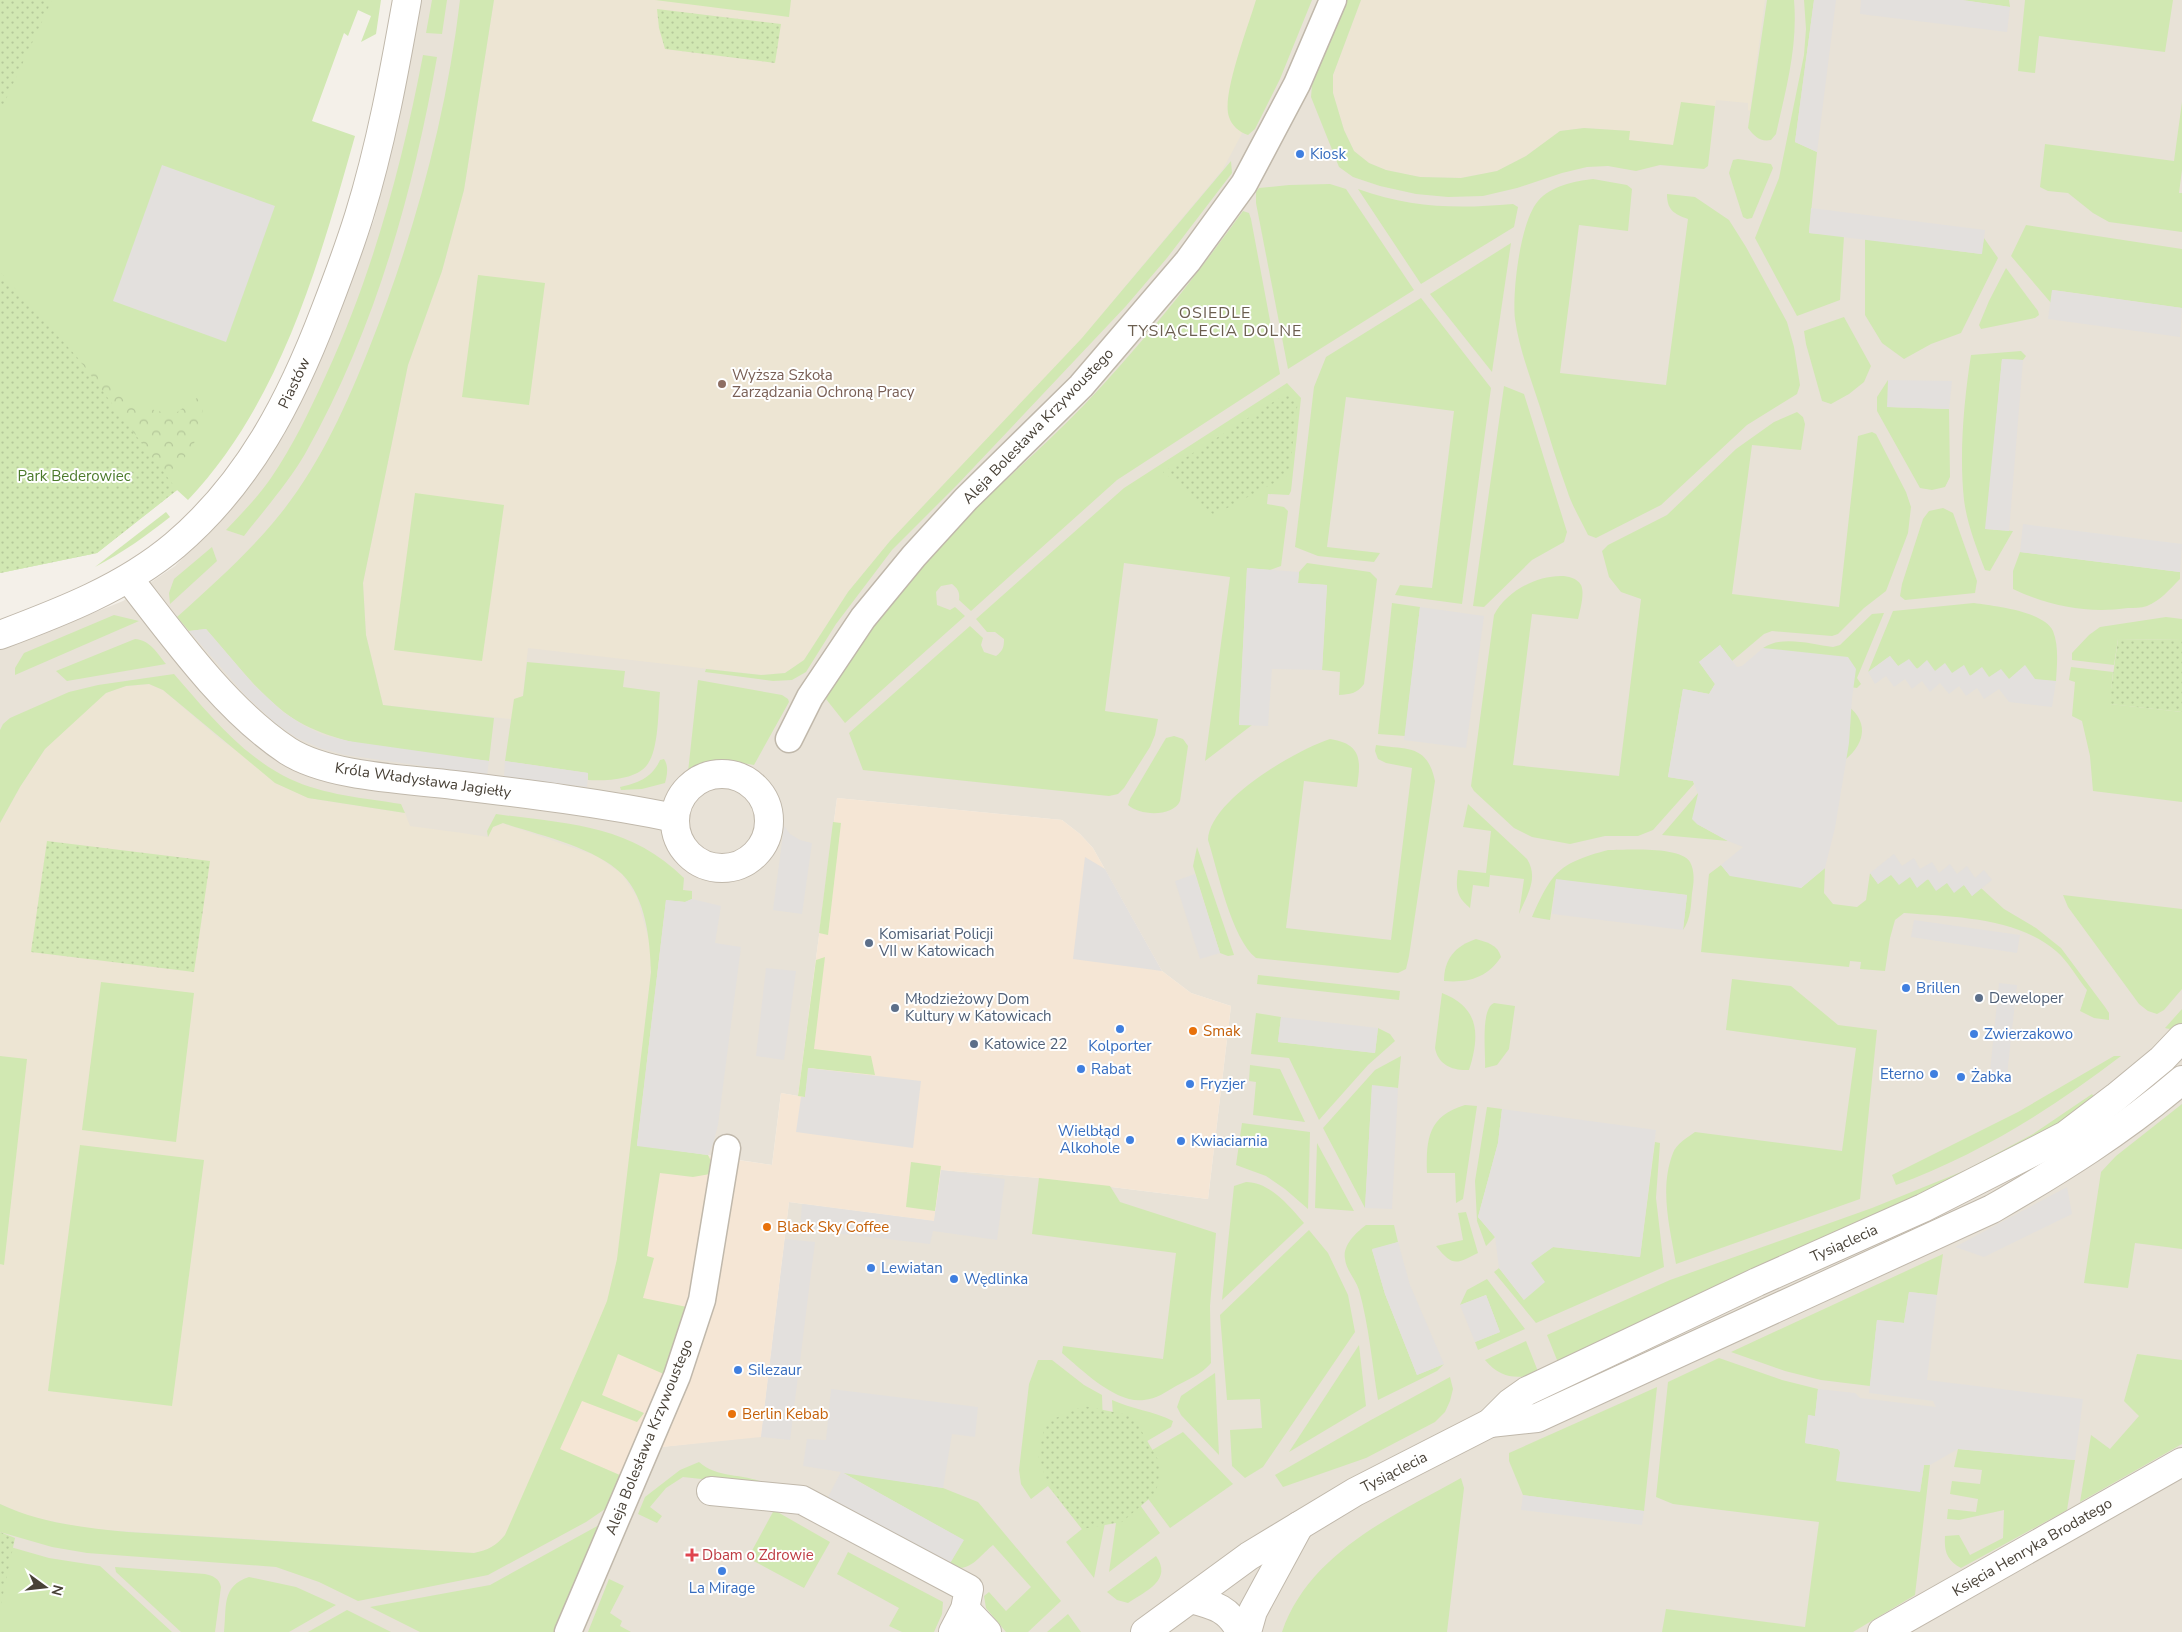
<svg xmlns="http://www.w3.org/2000/svg" width="2182" height="1632" viewBox="0 0 2182 1632" font-family="'Nunito Sans',sans-serif">
<defs>
<pattern id="forest-crowns" width="20" height="18" patternUnits="userSpaceOnUse" patternTransform="scale(1.25)"><rect width="20" height="18" fill="#d1e8b2"/><path d="M2 6a3 3 0 1 1 6 0M12 15a3 3 0 1 1 6 0" fill="none" stroke="#b5c89a"/></pattern>
<pattern id="park-dots" width="8" height="8" patternUnits="userSpaceOnUse" patternTransform="scale(1.25)"><rect width="8" height="8" fill="#d1e8b2"/><path d="M2 2h.1M6 6h.1" fill="none" stroke="#b5c89a" stroke-width="1.8" stroke-linecap="round"/></pattern>
</defs>
<rect width="100%" height="100%" fill="#f4f0e9"/>
<g fill="#e8e2d7" fill-rule="evenodd">
<path d="M 420,0 L 2182,0 L 2182,1455 L 1871,1632 L 0,1632 L 0,646 L 66,624 L 123,601 L 175,566 L 233,507 L 284,435 L 332,332 L 374,220 L 403,93 ZM 837,798 L 1062,820 L 1080,834 L 1093,848 L 1162,971 L 1191,993 L 1231,1006 L 1208,1199 L 1039,1178 L 941,1170 L 934,1221 L 789,1202 L 761,1436 L 633,1450 L 660,1148 L 772,1165 L 781,1093 L 798,1096 Z"/>
<polygon points="2182,1475 2182,1632 1905,1632"/>
</g>
<polygon fill="#f5e6d5" points="837,798 1062,820 1080,834 1093,848 1162,971 1191,993 1231,1006 1208,1199 1039,1178 941,1170 934,1221 789,1202 761,1437 633,1450 622,1476 560,1450 632,1145 772,1165 781,1093 798,1096"/>
<g fill="#ede5d3">
<polygon points="494,0 1304,0 1264,92 1223,169 1082,338 890,541 848,592 804,660 785,673 761,675 528,648 520,720 383,705 366,635 363,583 408,365 442,271 464,190"/>
<polygon points="1361,0 1765,0 1750,111 1748,110 1748,103 1716,100 1710,149 1628,140 1629,131 1584,128 1560,131 1526,156 1497,171 1461,178 1420,177 1386,170 1369,163 1354,151 1344,130 1333,93 1333,75"/>
<polygon points="149,684 163,690 221,740 308,798 405,813 410,826 462,833 488,837 493,827 502,823 597,856 622,874 637,897 650,944 651,972 633,1139 617,1259 607,1301 586,1351 513,1521 505,1535 497,1544 486,1550 474,1553 90,1529 31,1517 0,1504 0,823 20,787 45,749 83,713 106,693 126,686"/>
</g>
<g fill="#d1e8b2">
<path d="M 51,0 L 381,0 L 376,34 L 361,42 L 371,16 L 358,10 L 348,36 L 344,33 L 312,121 L 355,136 C 319,263 281,402 188,500 L 177,490 L 97,553 L 0,573 L 0,74 Z"/>
<polygon points="432,0 447,0 442,34 426,33"/>
<path d="M 460,0 L 494,0 L 464,190 L 442,271 L 408,365 L 363,583 L 366,635 L 383,705 L 494,718 L 489,761 C 426,753 334,751 284,712 C 254,689 231,657 206,629 L 189,631 L 177,617 C 210,587 243,558 272,524 C 316,473 345,409 370,346 C 414,235 446,119 460,0 Z"/>
<polygon points="655,0 791,0 789,17"/>
<path d="M 1256,0 L 1312,0 L 1280,79 L 1255,129 L 1248,135 C 1239,132 1232,126 1229,117 C 1221,96 1249,24 1256,0 Z"/>
<polygon points="1346,0 1361,0 1333,75 1333,93 1344,130 1354,151 1369,163 1386,170 1420,177 1461,178 1497,171 1526,156 1560,131 1584,128 1630,131 1629,140 1673,145 1681,102 1715,106 1708,166 1704,169 1660,165 1636,171 1608,166 1587,167 1562,173 1517,188 1483,196 1448,197 1416,194 1380,186 1353,177 1339,167 1311,97 1312,85"/>
<path d="M 1767,0 L 1794,0 C 1798,46 1786,89 1776,134 L 1771,140 C 1760,142 1755,137 1748,128 Z"/>
<polygon points="1804,0 1814,0 1795,142 1817,152 1809,233 1844,236 1840,300 1797,316 1755,238 1779,178 1804,55 1806,29"/>
<polygon points="1962,0 2009,0 2010,7"/>
<polygon points="2025,0 2173,0 2165,52 2039,36 2035,73 2018,71"/>
<path d="M 423,55 L 437,57 C 413,194 374,332 305,454 C 288,483 265,509 244,536 L 226,530 C 241,514 258,497 271,478 C 293,446 310,410 326,375 C 373,273 402,165 423,55 Z"/>
<polygon points="2182,102 2182,170 2179,193 2182,193 2182,232 2109,222 2093,213 2068,193 2048,191 2040,187 2045,144 2174,161"/>
<polygon points="1738,159 1771,164 1773,168 1752,218 1747,219 1743,217 1729,173 1733,160"/>
<polygon points="1231,161 1232,173 1167,258 1126,306 957,485 892,550 836,624 806,672 792,680 773,681 705,672 706,669 761,675 785,673 804,660 848,592 890,541 1082,338"/>
<path d="M 1593,179 L 1627,185 L 1632,189 L 1628,231 L 1579,225 L 1560,373 L 1666,385 L 1688,219 C 1674,214 1667,210 1667,194 L 1695,197 L 1729,220 L 1746,247 L 1787,322 L 1794,347 L 1800,385 L 1797,394 L 1747,425 L 1661,505 L 1596,538 L 1588,535 C 1581,520 1572,506 1567,490 C 1557,463 1549,435 1540,407 C 1531,379 1519,349 1515,319 C 1512,293 1520,222 1538,201 C 1551,186 1574,181 1593,179 Z"/>
<polygon points="1330,184 1346,189 1414,290 1288,369 1256,203 1256,192 1259,188 1289,185"/>
<path d="M 1358,189 C 1411,208 1457,209 1513,204 L 1518,207 L 1514,227 L 1421,284 Z"/>
<path d="M 1243,211 L 1249,213 L 1251,219 L 1280,374 L 1117,480 L 971,611 L 959,600 C 960,592 958,589 952,584 L 941,586 L 936,592 L 937,605 L 950,610 L 955,607 L 965,616 L 845,723 L 826,699 C 860,638 904,580 953,530 C 996,487 1043,448 1085,404 C 1142,344 1194,279 1243,211 Z"/>
<polygon points="2026,225 2182,249 2182,308 2053,290 2051,303 2011,256"/>
<polygon points="1984,238 1998,258 1961,333 1931,344 1904,359 1882,343 1865,315 1865,239 1981,254"/>
<polygon points="1511,243 1492,372 1430,294"/>
<polygon points="2006,268 2038,311 2039,315 2035,318 1981,329 1979,325 1989,301"/>
<polygon points="478,275 545,283 529,405 462,397"/>
<polygon points="1421,298 1491,388 1462,604 1395,595 1400,585 1432,588 1454,411 1346,397 1327,547 1380,553 1374,562 1318,556 1295,547 1314,387 1326,357"/>
<polygon points="1844,317 1871,366 1864,382 1849,394 1831,404 1822,401 1806,344 1804,331"/>
<path d="M 2021,351 L 2026,356 L 2023,360 L 2002,359 L 1986,529 L 2013,531 L 1990,571 L 1985,570 C 1976,547 1967,523 1964,500 C 1959,454 1964,400 1971,355 Z"/>
<polygon points="1888,380 1888,407 1949,409 1950,477 1945,487 1932,490 1920,488 1877,411 1877,397"/>
<path d="M 1287,383 L 1301,398 L 1291,491 L 1289,495 L 1268,494 L 1267,504 L 1284,507 L 1288,511 L 1281,566 L 1270,570 L 1247,568 L 1239,725 L 1252,725 L 1205,761 L 1230,577 L 1124,563 L 1105,711 L 1158,719 L 1155,735 L 1150,747 L 1124,788 L 1118,794 L 1109,796 L 863,770 L 849,733 L 970,626 L 983,638 L 981,645 L 984,652 L 996,656 C 1003,651 1004,647 1004,639 L 995,632 L 987,632 L 976,619 L 1124,488 Z"/>
<polygon points="1504,386 1524,394 1567,532 1564,542 1532,560 1484,607 1473,606"/>
<path d="M 1797,412 L 1803,417 L 1805,424 L 1801,450 L 1752,445 L 1732,594 L 1839,607 L 1858,436 L 1872,432 L 1876,434 L 1906,492 L 1911,507 L 1908,533 L 1886,591 L 1864,608 L 1838,634 L 1832,636 L 1772,631 L 1764,634 L 1732,661 L 1720,645 L 1699,662 L 1715,684 L 1709,694 L 1683,689 L 1668,777 L 1693,781 L 1694,784 L 1653,830 L 1638,836 L 1605,836 L 1570,844 L 1532,837 L 1514,828 L 1474,791 L 1471,786 L 1494,615 C 1506,592 1535,576 1561,576 C 1568,576 1577,578 1581,585 C 1585,593 1580,610 1578,619 L 1532,614 L 1513,765 L 1619,776 L 1641,599 L 1621,592 L 1609,577 L 1602,551 L 1608,545 L 1667,515 L 1736,449 L 1774,422 Z"/>
<polygon points="415,493 504,505 482,661 394,650"/>
<polygon points="1943,508 1953,513 1977,581 1975,593 1905,600 1900,596 1902,584 1923,519 1929,511"/>
<path d="M 166,512 L 170,517 C 146,536 122,553 95,567 Z"/>
<polygon points="212,547 217,561 170,604 169,593 174,579"/>
<path d="M 2020,552 L 2180,572 L 2180,579 C 2170,589 2160,601 2147,606 C 2141,608 2134,608 2128,608 C 2088,614 2049,606 2013,589 L 2013,571 Z"/>
<path d="M 1307,563 L 1370,572 L 1377,579 L 1364,684 C 1357,694 1350,694 1339,695 L 1340,672 L 1322,670 L 1327,585 L 1298,583 L 1299,572 Z"/>
<polygon points="1392,603 1420,607 1405,736 1378,734"/>
<path d="M 1974,603 C 1994,606 2044,611 2053,631 C 2059,646 2057,665 2056,681 L 1989,678 L 1898,666 L 1890,656 L 1868,672 L 1893,611 Z"/>
<path d="M 1884,613 L 1857,678 L 1861,684 L 1857,688 L 1836,685 L 1763,648 C 1782,635 1811,644 1833,647 L 1840,645 L 1872,614 Z"/>
<polygon points="114,615 139,621 15,675 15,668 24,653"/>
<polygon points="2166,617 2182,619 2182,640 2118,639 2114,665 2072,660 2072,653 2089,635 2100,627"/>
<path d="M 135,639 C 150,640 157,653 166,664 L 67,681 L 56,671 Z"/>
<path d="M 527,662 L 625,671 L 623,687 L 660,692 C 658,711 659,750 647,765 C 636,780 605,781 588,780 L 588,773 L 505,761 L 514,699 L 523,696 Z"/>
<polygon points="2071,667 2113,672 2110,704 2182,712 2182,802 2093,791 2090,756 2082,721 2072,716 2075,682 2069,680"/>
<path d="M 174,674 C 208,713 242,756 290,779 C 324,795 364,798 401,804 L 405,813 L 308,798 L 275,783 L 163,690 L 149,684 L 126,686 L 106,693 L 45,749 L 20,787 L 0,823 L 0,730 L 3,724 L 10,718 L 69,692 L 98,685 Z"/>
<path d="M 698,680 L 782,695 L 788,699 L 789,702 L 754,765 C 730,761 710,760 688,772 Z"/>
<path d="M 1845,704 C 1869,720 1866,742 1846,759 Z"/>
<path d="M 1174,736 L 1183,739 L 1188,746 L 1180,801 C 1173,817 1140,816 1128,805 L 1130,799 L 1166,738 Z"/>
<path d="M 1330,739 C 1362,744 1361,760 1357,787 L 1304,781 L 1286,928 L 1391,940 L 1412,768 L 1386,763 L 1378,759 L 1375,751 L 1376,745 C 1408,750 1427,744 1435,781 L 1409,956 L 1406,969 L 1398,973 L 1256,958 C 1231,938 1218,871 1208,840 C 1209,800 1296,750 1330,739 Z"/>
<path d="M 664,759 C 669,766 667,776 665,783 L 642,789 L 621,790 L 620,787 C 638,783 652,778 660,760 Z"/>
<polygon points="1698,793 1697,824 1728,841 1662,835"/>
<path d="M 1468,804 L 1527,859 C 1539,878 1527,895 1519,914 L 1524,879 L 1490,875 L 1489,887 L 1473,885 L 1470,908 C 1455,896 1456,887 1458,870 L 1486,873 L 1491,831 L 1463,827 Z"/>
<path d="M 496,814 C 567,824 629,824 684,878 L 683,890 L 692,891 L 692,899 L 685,902 L 666,900 L 637,1145 L 708,1155 L 711,1161 L 710,1174 L 693,1177 L 660,1173 L 647,1256 L 654,1258 L 643,1298 L 687,1307 L 666,1375 L 618,1354 L 602,1395 L 644,1413 L 637,1422 L 582,1401 L 560,1449 L 622,1476 L 608,1507 L 586,1522 L 488,1575 L 358,1601 L 319,1582 L 276,1567 L 87,1553 L 52,1547 L 0,1532 L 0,1504 C 40,1523 85,1528 128,1532 L 474,1553 C 488,1550 496,1546 505,1535 L 586,1351 L 607,1301 L 617,1259 L 651,972 C 650,940 646,898 622,874 C 595,847 539,835 503,823 L 493,827 L 488,837 L 487,831 Z"/>
<polygon points="833,822 841,823 828,935 819,933"/>
<polygon points="1197,847 1234,955 1228,956 1220,953 1193,866"/>
<path d="M 1608,850 C 1626,850 1680,846 1690,862 C 1695,871 1694,883 1692,893 C 1691,905 1691,919 1683,930 L 1687,895 L 1556,880 L 1550,920 L 1532,917 C 1552,872 1559,863 1608,850 Z"/>
<path d="M 1721,865 L 1730,876 L 1758,871 L 1801,888 L 1825,868 L 1824,893 L 1833,904 L 1857,907 L 1866,900 L 1870,873 L 1878,884 L 1891,874 L 1964,885 L 1972,896 L 1981,888 L 2004,909 L 2036,928 L 2061,948 L 2105,1007 L 2109,1013 L 2109,1020 L 2094,1018 L 2080,1011 L 2087,990 C 2077,978 2068,961 2056,951 C 2016,917 1954,917 1904,913 L 1895,920 L 1890,938 L 1885,971 L 1860,969 L 1861,962 L 1850,961 L 1849,967 L 1701,952 L 1709,874 Z"/>
<polygon points="2063,895 2182,909 2182,989 2164,1010 2157,1014 2148,1011 2139,1004 2068,907"/>
<path d="M 1476,939 C 1487,942 1498,945 1501,957 C 1487,978 1468,983 1444,981 C 1444,959 1455,946 1476,939 Z"/>
<polygon points="825,957 814,1049 871,1056 875,1075 809,1068 805,1097 798,1096 816,960"/>
<polygon points="1258,975 1400,991 1399,1000 1257,984"/>
<path d="M 1732,979 L 1791,986 L 1838,1025 L 1877,1030 L 1860,1199 L 1676,1264 C 1670,1228 1659,1189 1673,1153 C 1676,1144 1688,1137 1695,1132 L 1842,1151 L 1856,1048 L 1726,1030 Z"/>
<polygon points="101,982 194,993 176,1142 82,1130"/>
<path d="M 1442,993 C 1480,1008 1480,1035 1469,1070 C 1453,1071 1438,1065 1435,1048 Z"/>
<path d="M 1494,1003 L 1515,1006 L 1509,1049 L 1497,1065 L 1485,1068 C 1486,1054 1480,1009 1494,1003 Z"/>
<polygon points="2182,1009 2182,1024 2174,1030 2165,1028"/>
<polygon points="1256,1013 1281,1017 1278,1042 1375,1053 1378,1028 1390,1034 1395,1041 1368,1065 1319,1120 1289,1058 1251,1054"/>
<polygon points="0,1056 27,1059 4,1265 0,1264"/>
<polygon points="1401,1056 1398,1088 1372,1086 1365,1208 1323,1128 1375,1070"/>
<path d="M 2114,1056 L 2121,1056 C 2052,1109 1978,1155 1896,1185 L 1892,1175 L 2018,1112 Z"/>
<polygon points="1250,1065 1280,1069 1305,1122 1253,1115 1256,1082 1249,1081"/>
<polygon points="2092,1094 2096,1099 2035,1140 2007,1155 1559,1365 1547,1335 1670,1280 1872,1208 1966,1170 2033,1134"/>
<polygon points="2182,1104 2182,1249 2135,1243 2128,1288 2084,1283 2101,1172 2116,1156"/>
<path d="M 1465,1105 L 1477,1106 L 1463,1199 L 1456,1203 L 1455,1173 L 1427,1173 C 1426,1139 1428,1116 1465,1105 Z"/>
<polygon points="1487,1107 1502,1109 1498,1143 1478,1217 1495,1237 1486,1246 1477,1221 1475,1181"/>
<polygon points="1242,1123 1310,1132 1308,1209 1285,1189 1266,1176 1236,1165"/>
<polygon points="1655,1142 1660,1143 1656,1198 1664,1267 1536,1323 1494,1272 1499,1268 1524,1300 1530,1263 1553,1247 1640,1257"/>
<polygon points="1317,1143 1354,1211 1315,1208"/>
<polygon points="80,1145 204,1160 172,1406 48,1391"/>
<polygon points="911,1162 941,1166 935,1211 906,1207"/>
<path d="M 1039,1178 L 1110,1186 L 1120,1202 L 1216,1233 L 1210,1306 L 1211,1363 C 1202,1374 1189,1379 1176,1386 C 1166,1392 1156,1399 1144,1400 C 1116,1404 1082,1370 1062,1353 L 1063,1346 L 1163,1359 L 1176,1253 L 1032,1234 Z"/>
<path d="M 1246,1182 C 1270,1182 1289,1206 1304,1223 L 1222,1300 L 1234,1186 Z"/>
<path d="M 1466,1212 L 1478,1253 C 1456,1264 1453,1267 1436,1246 L 1463,1240 L 1458,1213 Z"/>
<path d="M 1366,1225 L 1394,1225 L 1398,1242 L 1372,1250 L 1385,1294 L 1417,1375 L 1444,1364 L 1437,1371 L 1378,1400 C 1372,1363 1369,1326 1359,1290 C 1356,1280 1346,1270 1345,1259 C 1342,1245 1357,1232 1366,1225 Z"/>
<polygon points="1309,1230 1328,1253 1348,1295 1355,1332 1263,1467 1245,1478 1232,1466 1230,1430 1262,1428 1260,1399 1227,1400 1220,1315"/>
<polygon points="1943,1254 1937,1295 1909,1292 1904,1323 1877,1320 1870,1386 1821,1380 1785,1371 1731,1352"/>
<polygon points="1487,1279 1525,1329 1478,1350 1475,1342 1500,1332 1486,1295 1460,1305 1467,1290"/>
<path d="M 1526,1341 L 1539,1374 C 1516,1379 1501,1379 1485,1360 Z"/>
<polygon points="1359,1345 1366,1406 1289,1452"/>
<polygon points="2137,1354 2182,1360 2182,1444 2080,1502 2091,1435 2110,1449 2139,1416 2124,1401"/>
<polygon points="1719,1358 1782,1380 1818,1389 1815,1417 1809,1415 1805,1443 1838,1449 1840,1452 1920,1492 1924,1465 1930,1465 1915,1595 1853,1632 1662,1632 1666,1609 1805,1627 1819,1522 1673,1504 1656,1497 1668,1382"/>
<polygon points="1038,1360 1052,1360 1084,1385 1102,1395 1106,1518 1094,1578 1066,1542 1082,1529 1048,1486 1031,1499 1021,1484 1019,1470 1029,1384"/>
<polygon points="1215,1373 1219,1455 1181,1415 1177,1407 1181,1396"/>
<polygon points="1450,1377 1453,1389 1450,1401 1445,1412 1435,1422 1366,1458 1283,1487 1275,1475 1371,1420"/>
<polygon points="1657,1387 1644,1511 1523,1495 1509,1461 1509,1453"/>
<path d="M 1112,1400 C 1132,1409 1153,1411 1173,1421 L 1171,1427 L 1137,1447 L 1114,1434 Z"/>
<polygon points="1183,1432 1233,1484 1170,1528 1137,1484 1142,1456"/>
<path d="M 1958,1449 L 2075,1460 L 2067,1510 L 1961,1568 C 1947,1560 1944,1552 1945,1536 L 1959,1535 L 1970,1555 L 2003,1538 L 2004,1510 L 1959,1520 L 1947,1519 L 1948,1509 L 1976,1512 L 1978,1499 L 1950,1494 L 1952,1481 L 1980,1484 L 1982,1470 L 1954,1467 Z"/>
<path d="M 699,1462 C 718,1479 745,1473 767,1484 L 738,1483 L 683,1477 L 666,1488 L 650,1507 L 662,1516 L 657,1523 L 638,1514 L 645,1497 L 680,1470 Z"/>
<path d="M 842,1472 L 943,1488 L 978,1502 L 1061,1601 L 1028,1632 L 1006,1632 L 986,1608 L 984,1596 L 989,1592 L 1006,1611 L 1031,1587 L 993,1545 C 979,1556 969,1575 949,1565 L 963,1540 Z"/>
<path d="M 1461,1478 L 1464,1488 L 1447,1632 L 1282,1632 C 1309,1553 1393,1516 1461,1478 Z"/>
<polygon points="1130,1491 1160,1533 1109,1572 1120,1495"/>
<polygon points="774,1510 830,1542 804,1588 748,1558"/>
<polygon points="601,1524 565,1606 556,1632 420,1632 370,1607 490,1585"/>
<polygon points="0,1544 49,1558 100,1566 172,1632 0,1632"/>
<polygon points="848,1552 943,1602 942,1614 934,1632 902,1632 889,1626 899,1608 837,1574"/>
<path d="M 1156,1556 C 1173,1580 1146,1591 1128,1603 L 1117,1600 L 1107,1592 Z"/>
<path d="M 115,1567 L 205,1574 C 213,1576 219,1578 221,1587 L 215,1632 L 181,1632 L 116,1572 Z"/>
<path d="M 249,1577 L 296,1587 L 336,1605 L 289,1632 L 224,1632 C 227,1607 221,1586 249,1577 Z"/>
<polygon points="609,1579 624,1586 610,1613 622,1621 620,1626 631,1632 588,1632"/>
<polygon points="347,1610 391,1632 308,1632"/>
<polygon points="1068,1614 1081,1632 1047,1632"/>
</g>
<path fill="url(#forest-crowns)" d="M 0,272 L 77,357 L 122,395 L 143,407 L 173,415 L 204,393 C 201,436 196,454 159,479 Z"/>
<g fill="url(#park-dots)">
<polygon points="0,0 52,0 0,112"/>
<polygon points="657,9 781,24 775,63 665,49 659,28"/>
<polygon points="0,272 77,357 177,490 97,553 0,573"/>
<polygon points="1289,392 1298,400 1289,475 1214,515 1163,472"/>
<polygon points="2118,639 2182,640 2182,712 2109,704"/>
<polygon points="47,841 210,861 194,972 31,952"/>
<polygon points="1084,1406 1133,1416 1161,1465 1156,1493 1122,1522 1082,1529 1048,1485 1038,1455 1046,1422"/>
<polygon points="0,1532 15,1538 0,1609"/>
</g>
<g fill="#e3e0dd">
<polygon points="1814,0 1836,0 1817,152 1795,142"/>
<polygon points="1861,0 1962,0 2010,7 2007,32 1860,14"/>
<polygon points="162,165 275,206 226,342 113,301"/>
<polygon points="1811,208 1985,230 1982,254 1809,233"/>
<polygon points="2052,290 2182,308 2180,337 2048,319"/>
<polygon points="2002,359 2023,360 2009,531 1985,529"/>
<polygon points="1888,380 1952,381 1949,409 1887,407"/>
<polygon points="2023,524 2182,544 2180,572 2020,552"/>
<polygon points="1247,568 1299,572 1298,583 1327,585 1322,670 1272,669 1268,726 1239,725"/>
<polygon points="1420,607 1484,616 1466,748 1404,740"/>
<polygon points="206,629 254,685 283,712 303,725 323,735 348,741 489,761 487,775 345,755 320,748 297,738 275,723 245,695 189,631"/>
<polygon points="1720,645 1737,667 1742,666 1763,648 1848,657 1856,669 1852,698 1849,743 1835,828 1825,868 1801,888 1730,876 1721,865 1743,847 1728,841 1697,824 1692,819 1698,794 1693,781 1668,777 1683,689 1709,694 1715,684 1699,662"/>
<polygon points="1890,656 1898,666 1909,659 1917,669 1927,660 1935,671 1945,663 1952,673 1964,665 1970,676 1982,667 1989,677 2001,669 2009,679 2025,665 2035,679 2056,681 2052,707 2009,702 1999,689 1984,699 1977,688 1966,696 1959,686 1949,694 1940,683 1930,692 1922,681 1912,689 1905,679 1894,687 1886,676 1875,684 1868,672"/>
<polygon points="505,761 588,773 587,787 504,777"/>
<polygon points="784,826 790,834 800,840 812,843 802,914 773,910"/>
<polygon points="1894,854 1902,866 1914,858 1920,869 1932,862 1939,873 1950,864 1957,874 1967,866 1975,878 1984,870 1992,880 1972,896 1964,885 1954,893 1947,883 1936,891 1928,879 1917,888 1910,877 1899,885 1891,875 1878,884 1870,873"/>
<polygon points="1085,857 1105,869 1162,971 1073,959"/>
<polygon points="1195,874 1220,953 1200,959 1175,881"/>
<polygon points="1556,879 1687,895 1683,930 1552,914"/>
<polygon points="692,899 721,906 715,943 741,947 718,1125 713,1144 708,1155 637,1146 666,900 685,902"/>
<polygon points="1914,920 2020,935 2017,953 1911,937"/>
<polygon points="766,968 796,971 784,1060 756,1056"/>
<polygon points="1999,983 2017,985 2006,1084 1989,1082"/>
<polygon points="1281,1017 1378,1028 1375,1053 1278,1042"/>
<polygon points="808,1068 921,1081 913,1148 796,1132 801,1097 805,1097"/>
<polygon points="1372,1085 1398,1088 1392,1209 1365,1208"/>
<polygon points="1502,1109 1656,1130 1640,1257 1553,1247 1531,1263 1545,1282 1524,1300 1499,1268 1495,1237 1478,1217 1498,1143"/>
<polygon points="941,1170 1005,1179 997,1240 933,1231 930,1244 800,1229 802,1204 934,1221"/>
<polygon points="2067,1187 2072,1214 1984,1257 1955,1247"/>
<polygon points="785,1239 815,1242 790,1440 761,1437"/>
<polygon points="1398,1242 1410,1285 1444,1364 1417,1375 1385,1294 1372,1249"/>
<polygon points="1909,1292 1937,1295 1927,1380 2083,1399 2075,1460 1958,1449 1930,1465 1924,1465 1920,1492 1836,1481 1840,1452 1838,1449 1805,1443 1808,1415 1815,1416 1818,1389 1855,1393 1860,1398 1936,1407 1933,1401 1869,1393 1877,1320 1904,1323"/>
<polygon points="1486,1295 1500,1332 1475,1342 1460,1305"/>
<polygon points="831,1389 978,1407 975,1437 952,1434 943,1488 843,1473 964,1540 949,1565 827,1499 841,1472 803,1466 807,1439 826,1440"/>
<polygon points="1523,1495 1644,1511 1642,1525 1521,1510"/>
</g>
<g fill="none" stroke-linecap="round" stroke-linejoin="round">
<defs>
<g id="pedestrian">
<polyline points="789,739 810,697 863,618 914,556 966,499 1081,386 1188,261 1244,184 1297,84 1333,0"/>
<polyline points="568,1632 677,1376 702,1300 727,1148"/>
</g>
<g id="minor">
<path d="M 129,579 C 174,637 226,710 288,751 C 329,777 405,779 454,785 C 528,794 602,803 675,818"/>
<path d="M 0,635 C 61,612 124,588 175,545 C 249,482 291,400 325,311 C 337,280 349,248 359,216 C 381,145 394,73 407,0"/>
<circle cx="722" cy="821" r="47"/>
<path d="M 1490,1423 L 1537,1418 L 1992,1209 C 2058,1171 2124,1130 2182,1080"/>
<polyline points="711,1491 802,1500 969,1589 965,1609 953,1632"/>
<path d="M 1191,1599 C 1214,1605 1230,1609 1240,1632"/>
<polyline points="965,1609 987,1632"/>
<polyline points="1145,1632 1249,1556 1355,1492 1490,1423 1510,1403 1527,1391 1757,1282 1923,1208 2039,1149 2066,1135 2116,1097 2162,1059 2182,1038"/>
<polyline points="1247,1632 1253,1611 1299,1526"/>
<polyline points="1882,1632 2182,1462"/>
</g>
</defs>
<use href="#pedestrian" stroke="#c0b8ab" stroke-width="29"/>
<use href="#minor" stroke="#c0b8ab" stroke-width="30"/>
<use href="#pedestrian" stroke="#fff" stroke-width="26"/>
<use href="#minor" stroke="#fff" stroke-width="28"/>
</g>
<g fill="#3f7fe0" stroke="#fff" stroke-width="2">
<circle cx="1300" cy="154" r="5"/>
<circle cx="1906" cy="988" r="5"/>
<circle cx="1120" cy="1029" r="5"/>
<circle cx="1974" cy="1034" r="5"/>
<circle cx="1081" cy="1069" r="5"/>
<circle cx="1934" cy="1074" r="5"/>
<circle cx="1961" cy="1077" r="5"/>
<circle cx="1190" cy="1084" r="5"/>
<circle cx="1130" cy="1140" r="5"/>
<circle cx="1181" cy="1141" r="5"/>
<circle cx="871" cy="1268" r="5"/>
<circle cx="954" cy="1279" r="5"/>
<circle cx="738" cy="1370" r="5"/>
<circle cx="722" cy="1571" r="5"/>
</g>
<circle fill="#8d6e63" stroke="#fff" stroke-width="2" cx="722" cy="384" r="5"/>
<g fill="#5c6f8a" stroke="#fff" stroke-width="2">
<circle cx="869" cy="943" r="5"/>
<circle cx="1979" cy="998" r="5"/>
<circle cx="895" cy="1008" r="5"/>
<circle cx="974" cy="1044" r="5"/>
</g>
<g fill="#e8710a" stroke="#fff" stroke-width="2">
<circle cx="1193" cy="1031" r="5"/>
<circle cx="767" cy="1227" r="5"/>
<circle cx="732" cy="1414" r="5"/>
</g>
<path fill="#e0444e" stroke="#fff" stroke-width="2" d="M689.5 1547.5h5v5h5v5h-5v5h-5v-5h-5v-5h5z"/>
<g text-anchor="middle" stroke-width="4" stroke-linejoin="round" paint-order="stroke">
<g font-size="15" fill="#366cbe" stroke="#fff" text-anchor="start">
<text x="1310" y="159">Kiosk</text>
<text x="1916" y="993">Brillen</text>
<text x="1984" y="1039">Zwierzakowo</text>
<text x="1120" y="1051" text-anchor="middle">Kolporter</text>
<text x="1091" y="1074">Rabat</text>
<text x="1924" y="1079" text-anchor="end">Eterno</text>
<text x="1971" y="1082">Żabka</text>
<text x="1200" y="1089">Fryzjer</text>
<text x="1120" y="1136" text-anchor="end">Wielbłąd<tspan x="1120" dy="17">Alkohole</tspan></text>
<text x="1191" y="1146">Kwiaciarnia</text>
<text x="881" y="1273">Lewiatan</text>
<text x="964" y="1284">Wędlinka</text>
<text x="748" y="1375">Silezaur</text>
<text x="722" y="1593" text-anchor="middle">La Mirage</text>
</g>
<g font-size="15" fill="#785e54" stroke="#fff" text-anchor="start">
<text x="732" y="380">Wyższa Szkoła<tspan x="732" dy="17">Zarządzania Ochroną Pracy</tspan></text>
</g>
<g font-size="15" fill="#484137" stroke="#fff">
<text transform="translate(294 383) rotate(-65)" y="5">Piastów</text>
<text transform="translate(1038 426) rotate(-46)" y="5">Aleja Bolesława Krzywoustego</text>
<text transform="translate(423 780) rotate(8)" y="5">Króla Władysława Jagiełły</text>
<text transform="translate(1844 1243) rotate(-24)" y="5">Tysiąclecia</text>
<text transform="translate(649 1437) rotate(-68)" y="5">Aleja Bolesława Krzywoustego</text>
<text transform="translate(1394 1472) rotate(-27)" y="5">Tysiąclecia</text>
<text transform="translate(2032 1547) rotate(-30)" y="5">Księcia Henryka Brodatego</text>
</g>
<g font-size="15" fill="#4b7a2b" stroke="#fff">
<text x="74" y="481">Park Bederowiec</text>
</g>
<g font-size="15" fill="#4e5e75" stroke="#fff" text-anchor="start">
<text x="879" y="939">Komisariat Policji<tspan x="879" dy="17">VII w Katowicach</tspan></text>
<text x="1989" y="1003">Deweloper</text>
<text x="905" y="1004">Młodzieżowy Dom<tspan x="905" dy="17">Kultury w Katowicach</tspan></text>
<text x="984" y="1049">Katowice 22</text>
</g>
<g font-size="15" fill="#c56008" stroke="#fff" text-anchor="start">
<text x="1203" y="1036">Smak</text>
<text x="777" y="1232">Black Sky Coffee</text>
<text x="742" y="1419">Berlin Kebab</text>
</g>
<g font-size="15" fill="#be3a42" stroke="#fff" text-anchor="start">
<text x="702" y="1560">Dbam o Zdrowie</text>
</g>
<g font-size="16" letter-spacing="1" fill="#6b5e4f" stroke="#fff">
<text x="1215" y="318">OSIEDLE<tspan x="1215" dy="18">TYSIĄCLECIA DOLNE</tspan></text>
</g>
</g>
<g transform="translate(45 1587) rotate(105)" stroke="#ffffff" stroke-width="4" paint-order="stroke">
<path d="M0-4L9 19L0 12L-9 19Z" fill="#484137"/>
<text y="-8" font-size="14" font-weight="bold" text-anchor="middle" fill="#484137">N</text>
</g>
</svg>
